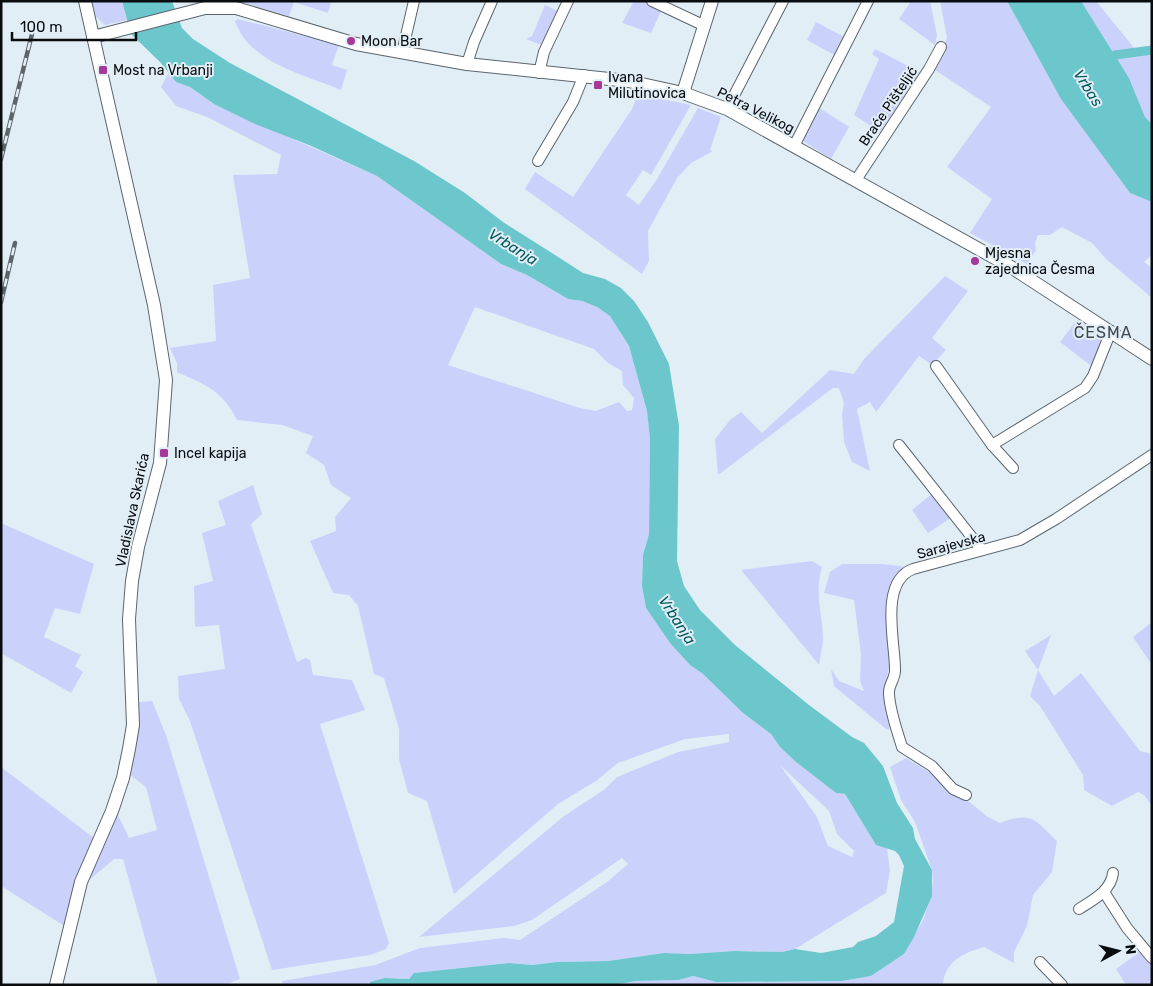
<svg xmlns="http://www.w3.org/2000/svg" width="1153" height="986" viewBox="0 0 1153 986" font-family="Rubik,sans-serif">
<rect width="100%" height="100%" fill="#e2eef6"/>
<g fill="#cad2fb" fill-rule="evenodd">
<polygon points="92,1 122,1 127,20 105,25 95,16"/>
<polygon points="229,1 326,1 331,3 328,13 294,2 289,16 248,4"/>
<polygon points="634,1 646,1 662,9 651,33 622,23"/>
<polygon points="911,1 930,1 937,35 935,45 899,19"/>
<polygon points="940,1 1007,1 1059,95 1130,193 1152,202 1152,255 1144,262 1152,268 1152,298 1106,259 1092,243 1062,227 1050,235 1038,235 1035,243 1036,250 1027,264 970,233 992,199 947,167 991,107 932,68 947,38"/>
<polygon points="1081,1 1096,1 1139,54 1152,45 1152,124 1145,117 1129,78"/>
<polygon points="545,5 560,12 544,46 526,39 532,36"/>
<path d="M 238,19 L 339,45 L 332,65 L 347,70 L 341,90 C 305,75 249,63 235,21 Z"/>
<polygon points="816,22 846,38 836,56 807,40"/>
<polygon points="875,49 920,72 880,132 854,115 879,59 872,54"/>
<path d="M 169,72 L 176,82 L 190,87 L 214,104 L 377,176 L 501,264 L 527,275 L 568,299 L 582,301 L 597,307 L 610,316 L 629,346 L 647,411 L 650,439 L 649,534 L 643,555 L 642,586 L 646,608 L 670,643 L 690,665 L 703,674 L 743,713 L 771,734 L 780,747 L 796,762 L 836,793 L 845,794 L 876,845 L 887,848 L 890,871 L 886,893 L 795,949 L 782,952 L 734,951 L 690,954 L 664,953 L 608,961 L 557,962 L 532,965 L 509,963 L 415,973 L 409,979 L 394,978 L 371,982 L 370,985 L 283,985 L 282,981 L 375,965 L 420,948 L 503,938 L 520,940 L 607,882 L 628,864 L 622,858 L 532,920 L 514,926 L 419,937 L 564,816 L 605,789 L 617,777 L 678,752 L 729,742 L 729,734 L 685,739 L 618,763 L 596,781 L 558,804 L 454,894 L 427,801 L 408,793 L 399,759 L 399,729 L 384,678 L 374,674 L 358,606 L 349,595 L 333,593 L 310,541 L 336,531 L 335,517 L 351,498 L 331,485 L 324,465 L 306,453 L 313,436 L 282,425 L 237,420 C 221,389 207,386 177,372 L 177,363 L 170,348 L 216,341 L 213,285 L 250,278 L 233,175 L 277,174 L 281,155 L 207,117 L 176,106 L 161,87 ZM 475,307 L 594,349 L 608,363 L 622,371 L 623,385 L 634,398 L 632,410 L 627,411 L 619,402 L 596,411 L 580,408 L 448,365 ZM 780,765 L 829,811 L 837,834 L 854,851 L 852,857 L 828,846 L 817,817 Z"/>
<polygon points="638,94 691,105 651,175 643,170 626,195 639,205 657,179 698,108 721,117 710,150 713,151 691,163 677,178 648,231 649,261 642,274 525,189 535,172 573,197 632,109"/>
<polygon points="818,107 849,127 831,159 803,141 802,138"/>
<polygon points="945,276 968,291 932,338 946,350 932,365 919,356 876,412 870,402 857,409 870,471 852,462 844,442 842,414 844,403 839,388 833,388 718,475 715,439 730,420 741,412 762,433 830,370 854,374 864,359"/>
<path d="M 1077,320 C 1108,338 1106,335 1094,368 L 1060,342 Z"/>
<polygon points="253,485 262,514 251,524 297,662 306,658 310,660 313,675 352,680 365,710 320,724 389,943 386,949 370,955 272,970 190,721 179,699 178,676 225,669 219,625 195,627 194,586 213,581 202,533 226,525 218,501"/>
<polygon points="933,493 951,518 928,533 912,510"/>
<polygon points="1,523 94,564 80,614 55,608 44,637 81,655 75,666 83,672 71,693 1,653"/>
<path d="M 812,561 L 822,567 C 814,592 823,616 823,641 C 822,649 820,657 819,665 L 741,570 Z"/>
<polygon points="842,564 883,564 906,567 898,575 887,614 886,630 890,664 883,694 890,730 886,729 834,686 831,669 839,681 864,691 860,681 861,654 854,600 824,593 830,572"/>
<polygon points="1152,622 1152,665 1133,637"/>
<polygon points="1051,635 1038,670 1054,696 1081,673 1140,751 1152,754 1152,806 1144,795 1138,792 1112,806 1084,790 1083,775 1040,706 1030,696 1038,670 1025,651"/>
<polygon points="152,701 166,735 240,979 224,985 158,985 123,859 114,859 87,882 116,811 129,838 157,830 146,787 129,774 139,702"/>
<path d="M 906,758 L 929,772 L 954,795 L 967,800 L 988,817 L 1000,823 C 1033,811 1034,819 1057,841 L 1052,872 L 1033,895 L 1027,926 L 1014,952 L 1014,963 L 984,947 C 965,952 944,962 943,985 L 613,985 L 636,981 L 679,980 L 693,976 L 716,982 L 842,981 L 871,976 L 904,954 L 923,920 L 931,896 L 933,881 L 932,870 L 915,822 L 901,800 L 890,767 Z"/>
<polygon points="1,767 94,838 66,927 1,886"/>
<polygon points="1142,950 1152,962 1152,985 1126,985 1116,969"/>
</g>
<g fill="#6bc7cc">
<polygon points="122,1 172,1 182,28 193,39 230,63 414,161 465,193 503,222 555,255 583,273 605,279 621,288 634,301 648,322 669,364 679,426 677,561 684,586 700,610 735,645 809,705 852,737 864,743 883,766 897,803 913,828 915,839 932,870 932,896 914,937 904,954 871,976 842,981 716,982 693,976 679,980 636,981 613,985 370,985 370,982 385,978 409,979 414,973 509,963 532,965 557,962 608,961 664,953 690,954 734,951 782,952 795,949 821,953 853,947 858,942 876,936 894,922 904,866 899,855 895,851 876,845 845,794 836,793 796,762 780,747 771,734 743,713 703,674 690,665 670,643 646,608 642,586 643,555 649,534 650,439 647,411 629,346 610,316 597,307 582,301 568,299 527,275 501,264 377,176 309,145 255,124 214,104 190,87 176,82 160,62 131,34"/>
<polygon points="1007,1 1081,1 1129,78 1145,117 1152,124 1152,202 1130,193 1061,99"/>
</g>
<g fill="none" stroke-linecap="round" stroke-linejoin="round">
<polyline stroke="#6bc7cc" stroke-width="9" points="1115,55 1152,50"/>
<defs>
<g id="minor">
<polyline points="652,1 705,26"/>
<polyline points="402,53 414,1"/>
<polyline points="467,64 474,42 492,1"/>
<polyline points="539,73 544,52 568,1"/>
<polyline points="727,109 783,1"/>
<polyline points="794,146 868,1"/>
<polyline points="538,161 573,102 584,75"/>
<polyline points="856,180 929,69 941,47"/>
<polyline points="936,366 992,445 1085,388 1093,376 1111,331"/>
<polyline points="899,445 982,550"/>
<polyline points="992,445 1013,468"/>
<path d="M 966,795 L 953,789 L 932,766 L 902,747 C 897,730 890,712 889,694 C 888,685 896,678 895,669 C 895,642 879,582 913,569 L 1020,540 L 1056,519 L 1152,455"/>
<polyline points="1104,892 1127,928 1152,958"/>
<path d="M 1079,909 C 1093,900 1111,891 1113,873"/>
<polyline points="1040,962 1062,985"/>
</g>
<g id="tertiary">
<polyline points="93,37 205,8 236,8 356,44 467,64 628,81 683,93 727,109 1011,267 1152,359"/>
<polyline points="683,93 712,1"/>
<polyline points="56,985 81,882 112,811 123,778 129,749 133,725 129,619 132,581 138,547 160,463 166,380 154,305 85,1"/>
</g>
</defs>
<use href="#minor" stroke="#5a656c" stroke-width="12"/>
<use href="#tertiary" stroke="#5a656c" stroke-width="14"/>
<use href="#minor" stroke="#fff" stroke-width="10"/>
<use href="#tertiary" stroke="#fff" stroke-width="12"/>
<defs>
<g id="rail">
<polyline points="1,159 32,34"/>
<polyline points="1,302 15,243"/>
</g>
</defs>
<use href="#rail" stroke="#5e656a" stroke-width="4.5"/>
<use href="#rail" stroke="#e2eef6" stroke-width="2.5" stroke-dasharray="8" stroke-linecap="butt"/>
</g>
<g fill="#a53898" stroke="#e2eef6" stroke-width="2">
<circle cx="351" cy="41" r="5"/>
<rect x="98" y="65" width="10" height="10" rx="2.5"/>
<rect x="593" y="80" width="10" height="10" rx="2.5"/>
<circle cx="975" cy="261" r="5"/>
<rect x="159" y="448" width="10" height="10" rx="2.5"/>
</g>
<g text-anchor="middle" stroke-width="4" stroke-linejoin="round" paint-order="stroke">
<g font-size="14" fill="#080c0f" stroke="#e2eef6" text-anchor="start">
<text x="361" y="46">Moon Bar</text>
<text x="113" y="75">Most na Vrbanji</text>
<text x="608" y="82">Ivana<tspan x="608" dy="16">Milutinovica</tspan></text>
<text x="985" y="258">Mjesna<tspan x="985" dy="16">zajednica Česma</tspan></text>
<text x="174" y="458">Incel kapija</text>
</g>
<g font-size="14" fill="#080c0f" stroke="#e2eef6">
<text transform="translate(888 106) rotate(-56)" y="5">Braće Pišteljić</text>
<text transform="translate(756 110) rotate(27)" y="5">Petra Velikog</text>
<text transform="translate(132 510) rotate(-78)" y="5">Vladislava Skarića</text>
<text transform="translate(951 545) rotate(-15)" y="5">Sarajevska</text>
</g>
<g font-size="15" font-style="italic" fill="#03595d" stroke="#e2eef6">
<text transform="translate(1088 88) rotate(58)" y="5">Vrbas</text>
<text transform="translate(513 247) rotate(32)" y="5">Vrbanja</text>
<text transform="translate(677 620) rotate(57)" y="5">Vrbanja</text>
</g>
<g font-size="16" letter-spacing="1" fill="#3f4950" stroke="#e2eef6">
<text x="1103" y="338">ČESMA</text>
</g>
</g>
<rect width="1153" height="986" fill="none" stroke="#080c0f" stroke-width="5"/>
<g transform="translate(1118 951) rotate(83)" stroke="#e2eef6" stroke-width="4" paint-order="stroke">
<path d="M0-4L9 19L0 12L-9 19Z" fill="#080c0f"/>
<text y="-8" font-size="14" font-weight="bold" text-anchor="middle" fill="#080c0f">N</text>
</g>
<path d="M12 32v8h124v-8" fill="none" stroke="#080c0f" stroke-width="2.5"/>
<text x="20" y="32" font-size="15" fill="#080c0f" stroke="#e2eef6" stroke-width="4" paint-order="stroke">100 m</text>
</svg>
